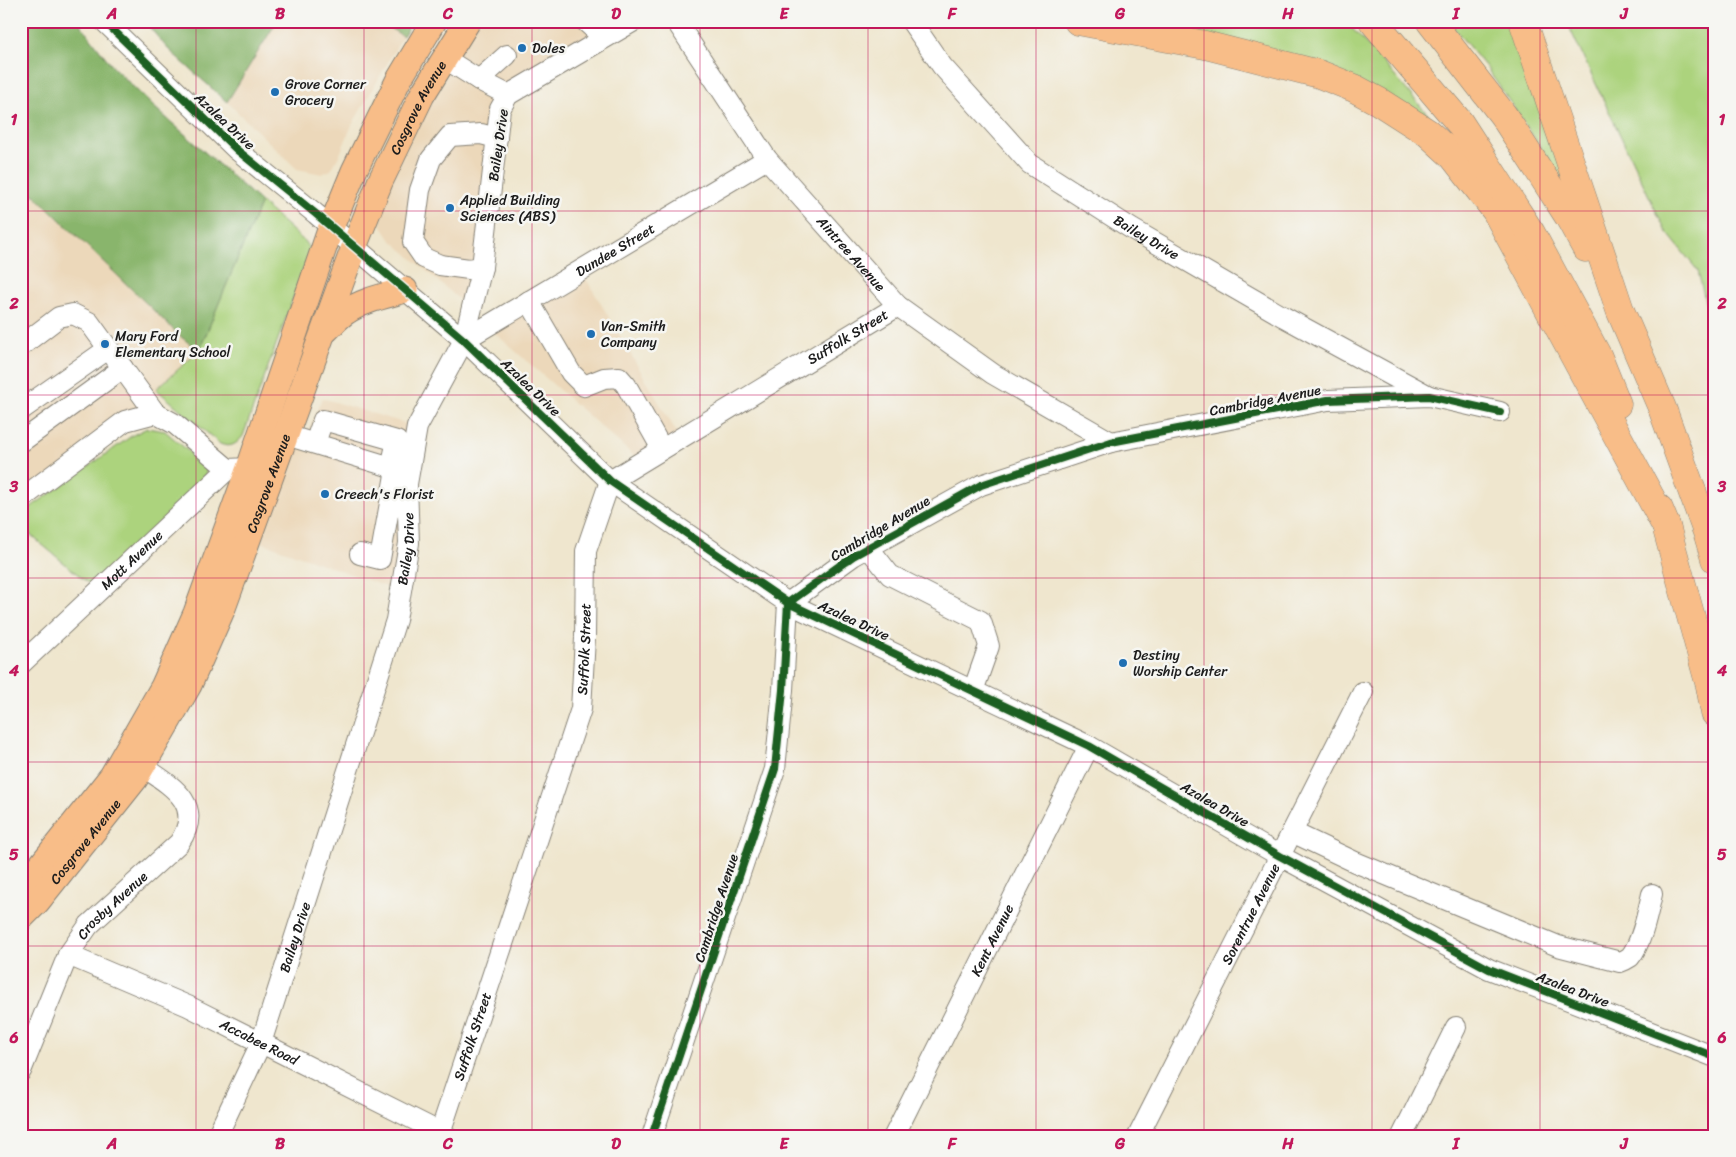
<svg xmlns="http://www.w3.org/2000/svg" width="1736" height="1157" viewBox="0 0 1736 1157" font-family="Sriracha,sans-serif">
<rect width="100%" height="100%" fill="#f6f6f2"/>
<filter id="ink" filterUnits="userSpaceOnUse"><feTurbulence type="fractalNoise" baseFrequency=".02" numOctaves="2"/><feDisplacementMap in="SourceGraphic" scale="10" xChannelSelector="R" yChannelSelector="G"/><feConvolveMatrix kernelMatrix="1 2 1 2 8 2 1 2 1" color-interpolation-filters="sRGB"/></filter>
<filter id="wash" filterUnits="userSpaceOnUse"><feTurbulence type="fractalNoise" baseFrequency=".0096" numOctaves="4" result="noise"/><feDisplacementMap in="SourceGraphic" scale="20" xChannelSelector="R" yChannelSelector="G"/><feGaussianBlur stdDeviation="1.12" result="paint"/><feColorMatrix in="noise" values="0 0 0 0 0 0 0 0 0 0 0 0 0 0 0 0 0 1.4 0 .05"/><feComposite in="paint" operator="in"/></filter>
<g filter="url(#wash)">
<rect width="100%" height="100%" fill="#efe6ce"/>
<g fill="#ecd8ba">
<polygon points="277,21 378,21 403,36 352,125 340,154 331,170 322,174 297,169 227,102"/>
<polygon points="476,21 634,21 508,95 471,310 390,239 381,225 381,204 416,128"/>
<polygon points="21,182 180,336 199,351 125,421 21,499"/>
<polygon points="581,270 680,438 641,462 487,326"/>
<polygon points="322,398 417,427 401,592 261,542 292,462 307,435"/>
</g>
<g fill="#acd37d" stroke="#64784c">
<polygon points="1115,21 1345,21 1375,53 1453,144 1421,117"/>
<polygon points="1448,21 1516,21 1578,202 1486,67"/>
<polygon points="1568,21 1715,21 1715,325 1706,305 1698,271 1665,230 1570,29"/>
<path d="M 261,202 L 304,241 L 309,248 L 309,254 L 243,436 C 236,445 230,448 220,444 L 156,389 L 199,351 Z"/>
<polygon points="147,428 165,431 194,456 207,470 203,481 94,588 21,527 21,514 133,435"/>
</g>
<g fill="#89b56c" stroke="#526844">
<polygon points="21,21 78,21 113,67 153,106 261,202 199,351 180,336 21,182"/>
<polygon points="144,21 277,21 227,102 168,49"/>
<polygon points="378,21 413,21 403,36"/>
</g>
</g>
<g filter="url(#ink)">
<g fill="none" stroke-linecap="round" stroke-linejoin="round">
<defs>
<g id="minor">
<polyline points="104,21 237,150 316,214 464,340 610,481 788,603 1089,746 1280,856 1489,969 1715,1057"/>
<polyline points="585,21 604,38"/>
<path id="s1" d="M 676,21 L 767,159 L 898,306 L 993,374 L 1111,442"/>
<path id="s2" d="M 911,21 L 942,66 L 1030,164 L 1132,229 L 1284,317 L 1429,396"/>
<polyline points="444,58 479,80 508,95"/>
<polyline points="479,80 507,55"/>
<polyline points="482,267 469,269 440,265 424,258 413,242 420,190 431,159 450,136 481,134 497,138"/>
<polyline points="529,301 571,373 584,386 604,378 619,377 626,385 662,449"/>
<path id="s3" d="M 464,340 L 767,159"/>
<polyline points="21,346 59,317 73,314 89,322 156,414"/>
<polyline points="21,410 108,349"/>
<polyline points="286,435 391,467 397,441 323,420 315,443"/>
<polyline points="21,442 123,368"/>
<polyline points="21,499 125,421 155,413 175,424 228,469"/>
<polyline points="868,547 890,575 981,621 989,646 973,691"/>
<polyline points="360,554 380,559 395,475 391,467"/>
<path id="s4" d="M 21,664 L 228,469 L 249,468"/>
<path d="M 1292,832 L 1355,862 L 1558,946 L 1620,962 C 1623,961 1627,959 1630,957 C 1642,943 1648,911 1652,894"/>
<path id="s5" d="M 68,955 L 188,1006 L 447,1136"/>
<path id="s6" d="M 21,1071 L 68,955 L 89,925 L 179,843 C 205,804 172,786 142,766"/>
<path id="s7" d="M 217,1136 L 261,1043 L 396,620 L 409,543 L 407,484 L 417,427 L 464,340 L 482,267 L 500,109 L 508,95 L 634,21"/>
<path id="s8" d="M 439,1136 L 581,709 L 585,638 L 586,551 L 610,481 L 898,306"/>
<polyline points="652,1136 775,769 783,690 788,603 853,556 981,485 1111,442 1328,400 1429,396 1500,412"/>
<path id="s9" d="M 894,1136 L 1089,746"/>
<path id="s10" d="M 1138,1136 L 1363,692"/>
<polyline points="1402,1136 1456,1027"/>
</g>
<g id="major">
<path d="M 325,331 C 332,325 338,317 346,312 C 363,300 385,296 405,290"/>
<polyline points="21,890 112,776 163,687 196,613 249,468 331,227 354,171 398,81 434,21"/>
<path id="s11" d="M 21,918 L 37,902 L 135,779 L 189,685 L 223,608 L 354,247 L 380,182 L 422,95 L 468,21"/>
</g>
<g id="highway">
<polyline points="1078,21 1205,45 1319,74 1354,88 1378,101 1428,133 1453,156 1496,211 1666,526"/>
<polyline points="1373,21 1459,122 1531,233 1598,357 1617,404"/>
<polyline points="1430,21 1503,115 1569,217 1586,248"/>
<polyline points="1523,21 1620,310 1662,408 1708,535 1715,559"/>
<polyline points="1659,509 1666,526 1710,686 1715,713"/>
</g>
</defs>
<use href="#minor" stroke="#868175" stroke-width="22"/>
<use href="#major" stroke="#868175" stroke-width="27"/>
<use href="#highway" stroke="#868175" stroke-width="29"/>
<use href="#minor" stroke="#fff" stroke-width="20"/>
<use href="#major" stroke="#f8bd88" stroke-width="25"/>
<use href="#highway" stroke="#f8bd88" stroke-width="28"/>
<defs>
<g id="cycleway">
<polyline points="104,21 237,150 316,214 464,340 610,481 788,603 1089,746 1280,856 1489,969 1715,1057"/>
<polyline points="652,1136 775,769 783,690 788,603 853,556 981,485 1111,442 1328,400 1429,396 1500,412"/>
</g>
</defs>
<use href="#cycleway" stroke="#f6f6f2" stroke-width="11"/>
<use href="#cycleway" stroke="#1b5e20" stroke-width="8"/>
</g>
</g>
<path fill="none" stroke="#c2185b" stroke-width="1" stroke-opacity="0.55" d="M 196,21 L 196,1136M 364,21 L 364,1136M 532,21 L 532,1136M 700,21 L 700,1136M 868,21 L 868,1136M 1036,21 L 1036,1136M 1204,21 L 1204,1136M 1372,21 L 1372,1136M 1540,21 L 1540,1136M 21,211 L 1715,211M 21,395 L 1715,395M 21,578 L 1715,578M 21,762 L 1715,762M 21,946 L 1715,946"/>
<g fill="#1f6fb2" stroke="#f6f6f2" stroke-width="2">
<circle cx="522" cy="48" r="5"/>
<circle cx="275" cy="92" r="5"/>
<circle cx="450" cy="208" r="5"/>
<circle cx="591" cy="334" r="5"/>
<circle cx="105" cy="344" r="5"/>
<circle cx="325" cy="494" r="5"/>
<circle cx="1123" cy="663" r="5"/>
</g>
<g text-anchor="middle" stroke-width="5" stroke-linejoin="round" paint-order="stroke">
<g font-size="14" fill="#1c1c1c" stroke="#f6f6f2" text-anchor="start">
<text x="532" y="53">Doles</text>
<text x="285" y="89">Grove Corner<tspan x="285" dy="16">Grocery</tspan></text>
<text x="460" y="205">Applied Building<tspan x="460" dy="16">Sciences (ABS)</tspan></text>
<text x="601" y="331">Van-Smith<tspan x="601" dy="16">Company</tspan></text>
<text x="115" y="341">Mary Ford<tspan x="115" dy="16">Elementary School</tspan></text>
<text x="335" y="499">Creech's Florist</text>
<text x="1133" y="660">Destiny<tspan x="1133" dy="16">Worship Center</tspan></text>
</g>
<g font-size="14" fill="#1c1c1c" stroke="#f6f6f2">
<text dy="5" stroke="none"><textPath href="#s11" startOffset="910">Cosgrove Avenue</textPath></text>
<text transform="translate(225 121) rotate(43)" y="5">Azalea Drive</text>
<text transform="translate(498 145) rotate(-82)" y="5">Bailey Drive</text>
<text dy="5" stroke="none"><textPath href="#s2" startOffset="324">Bailey Drive</textPath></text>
<text dy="5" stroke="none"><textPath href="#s3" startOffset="176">Dundee Street</textPath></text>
<text dy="5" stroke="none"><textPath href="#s1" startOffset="292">Aintree Avenue</textPath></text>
<text dy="5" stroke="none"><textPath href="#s8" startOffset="960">Suffolk Street</textPath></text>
<text transform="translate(531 387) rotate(44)" y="5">Azalea Drive</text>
<text transform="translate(1265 400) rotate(-11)" y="5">Cambridge Avenue</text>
<text dy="5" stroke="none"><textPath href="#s11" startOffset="505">Cosgrove Avenue</textPath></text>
<text transform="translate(880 528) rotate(-31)" y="5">Cambridge Avenue</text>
<text dy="5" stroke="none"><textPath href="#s7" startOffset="619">Bailey Drive</textPath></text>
<text dy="5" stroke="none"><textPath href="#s4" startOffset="152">Mott Avenue</textPath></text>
<text transform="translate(854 620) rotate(25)" y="5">Azalea Drive</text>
<text dy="5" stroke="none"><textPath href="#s8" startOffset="510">Suffolk Street</textPath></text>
<text transform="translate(1215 804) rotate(30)" y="5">Azalea Drive</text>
<text dy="5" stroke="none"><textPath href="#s11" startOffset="100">Cosgrove Avenue</textPath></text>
<text dy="5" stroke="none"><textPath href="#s6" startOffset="192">Crosby Avenue</textPath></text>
<text transform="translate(716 908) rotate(-72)" y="5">Cambridge Avenue</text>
<text dy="5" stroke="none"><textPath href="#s10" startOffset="249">Sorentrue Avenue</textPath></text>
<text dy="5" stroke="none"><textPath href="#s7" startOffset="214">Bailey Drive</textPath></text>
<text dy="5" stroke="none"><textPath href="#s9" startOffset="219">Kent Avenue</textPath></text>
<text transform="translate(1573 989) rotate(21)" y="5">Azalea Drive</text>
<text dy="5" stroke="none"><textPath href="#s8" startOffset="105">Suffolk Street</textPath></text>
<text dy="5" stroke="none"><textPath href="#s5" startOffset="210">Accabee Road</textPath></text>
</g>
</g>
<rect width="1736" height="1157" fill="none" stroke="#f6f6f2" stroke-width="55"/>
<rect x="28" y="28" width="1680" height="1102" fill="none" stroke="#c2185b" stroke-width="2"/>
<g font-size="16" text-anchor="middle" font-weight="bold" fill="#c2185b">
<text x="112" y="19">A</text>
<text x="280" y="19">B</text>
<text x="448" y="19">C</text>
<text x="616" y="19">D</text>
<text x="784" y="19">E</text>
<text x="952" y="19">F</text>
<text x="1120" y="19">G</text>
<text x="1288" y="19">H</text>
<text x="1456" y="19">I</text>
<text x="1624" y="19">J</text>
<text x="14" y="125">1</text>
<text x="1722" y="125">1</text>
<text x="14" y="309">2</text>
<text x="1722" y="309">2</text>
<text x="14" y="492">3</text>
<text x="1722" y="492">3</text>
<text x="14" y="676">4</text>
<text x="1722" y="676">4</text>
<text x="14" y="860">5</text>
<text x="1722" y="860">5</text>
<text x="14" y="1043">6</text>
<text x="1722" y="1043">6</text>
<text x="112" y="1149">A</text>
<text x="280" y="1149">B</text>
<text x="448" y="1149">C</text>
<text x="616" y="1149">D</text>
<text x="784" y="1149">E</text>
<text x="952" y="1149">F</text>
<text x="1120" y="1149">G</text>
<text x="1288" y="1149">H</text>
<text x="1456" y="1149">I</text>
<text x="1624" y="1149">J</text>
</g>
</svg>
